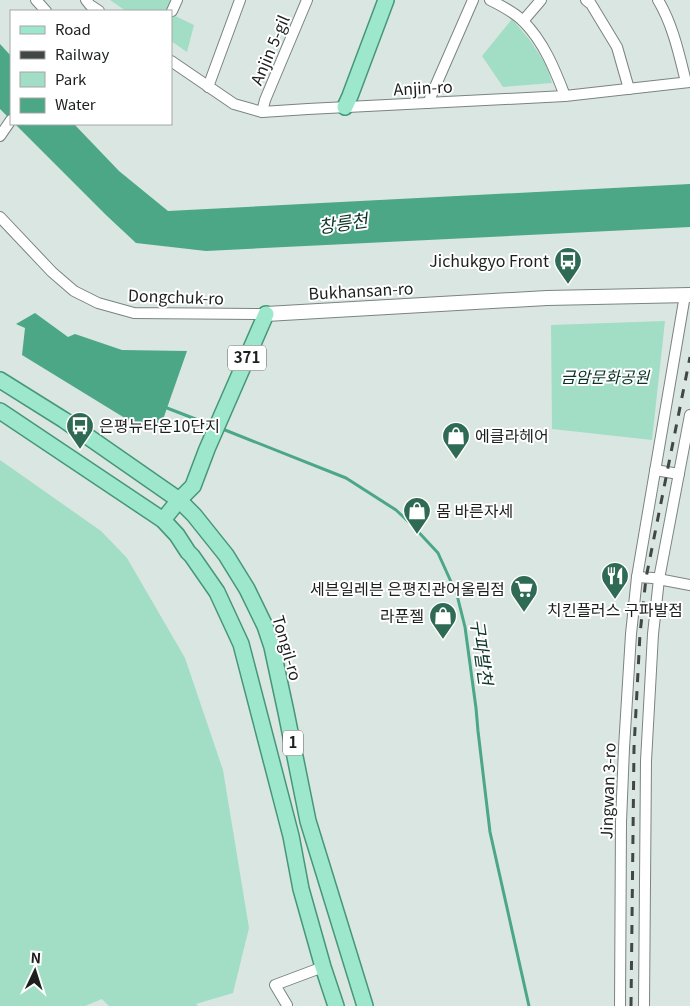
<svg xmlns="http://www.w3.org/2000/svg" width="690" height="1006" viewBox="0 0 690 1006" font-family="Georgia,'Noto Sans KR',serif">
<rect width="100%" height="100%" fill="#dae6e1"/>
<g fill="#a2dec5">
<polygon points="110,0 171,0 167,11 126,11"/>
<polygon points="171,14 194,25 187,52 171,41"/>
<polygon points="512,19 529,39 547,66 552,83 503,87 482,56"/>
<polygon points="665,321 652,440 552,429 551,325"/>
<polygon points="0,460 101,531 127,558 185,658 223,770 249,928 233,993 196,1004 198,1006 109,1006 102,999 85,1006 0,1006"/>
</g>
<g fill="#4ba786">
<polygon points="0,44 11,56 11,120 0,109"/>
<polygon points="15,124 74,124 119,171 168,211 690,184 690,227 206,251 136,243 106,215"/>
<polygon points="35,313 68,337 75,334 122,350 187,351 160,428 146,431 22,355 25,328 16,324"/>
</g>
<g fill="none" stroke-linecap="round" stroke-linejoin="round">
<g stroke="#4ba786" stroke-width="3">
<polyline points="167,408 211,425"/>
<polyline points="220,428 346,478 396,510 412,525 438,553 457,595 465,627 476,708 478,731 490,832 529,1006"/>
</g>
<defs>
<g id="street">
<polyline points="36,0 46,11"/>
<polyline points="86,0 90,5 99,11"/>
<path d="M 490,0 C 500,5 515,13 523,21 C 544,42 555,70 565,96"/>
<polyline points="586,0 591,4 617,47 629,89"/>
<path d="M 658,0 C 673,25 679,54 686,82"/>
<polyline points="172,11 177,0"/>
<polyline points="523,21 541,0"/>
<polyline points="171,61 234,104 262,112 308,109 565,96 690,82"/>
<polyline points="208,87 240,0"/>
<polyline points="428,103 473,0"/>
<polyline points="262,112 265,100 307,0"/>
<polyline points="0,136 11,120"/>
<polyline points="0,217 52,272 74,291 98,303 134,313 266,314"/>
<polyline points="655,470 679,474"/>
<polyline points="637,577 653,578 690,585"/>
<polyline points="287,1005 275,985 323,967"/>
<polyline points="620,1006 621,822 624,748 631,634 637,577 685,295"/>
<polyline points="644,1006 646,761 653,634 659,579 690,415"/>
</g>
<polyline id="secondary" points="266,314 547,298 690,295"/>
<g id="primary">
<polyline points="345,107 350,96 386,0"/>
<polyline points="0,380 64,420 179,500 194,515 226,555 247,589 265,626 272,647 286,712 308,821 365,1006"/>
<polyline points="0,411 163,520 177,535 188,552 192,556 217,592 241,644 291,836 301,889 323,967 336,1006"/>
<polyline points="163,520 179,500 193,486 207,449 266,314"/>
</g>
</defs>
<use href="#street" stroke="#7a8480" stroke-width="12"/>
<use href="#secondary" stroke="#7a8480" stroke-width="16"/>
<use href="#primary" stroke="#45977a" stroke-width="18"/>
<use href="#street" stroke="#fff" stroke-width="10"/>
<use href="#secondary" stroke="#fff" stroke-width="14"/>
<use href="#primary" stroke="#9de8cd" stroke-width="15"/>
<polyline stroke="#424745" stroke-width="3" stroke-dasharray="9 9" stroke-linecap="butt" points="631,1006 634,748 640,634 646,578 690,357"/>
</g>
<defs>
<symbol id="bus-pin" viewBox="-11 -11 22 30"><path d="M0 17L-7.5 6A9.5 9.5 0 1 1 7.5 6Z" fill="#2e6a54" stroke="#fff"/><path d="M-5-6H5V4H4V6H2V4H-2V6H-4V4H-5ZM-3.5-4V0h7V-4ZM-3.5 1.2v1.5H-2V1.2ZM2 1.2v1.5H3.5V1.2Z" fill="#fff"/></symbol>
<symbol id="shop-pin" viewBox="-11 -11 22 30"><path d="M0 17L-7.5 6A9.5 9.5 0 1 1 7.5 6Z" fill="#2e6a54" stroke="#fff"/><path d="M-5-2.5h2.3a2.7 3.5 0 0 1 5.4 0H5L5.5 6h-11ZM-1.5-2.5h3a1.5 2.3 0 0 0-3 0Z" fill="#fff"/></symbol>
<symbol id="restaurant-pin" viewBox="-11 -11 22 30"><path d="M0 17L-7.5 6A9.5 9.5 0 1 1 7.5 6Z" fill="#2e6a54" stroke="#fff"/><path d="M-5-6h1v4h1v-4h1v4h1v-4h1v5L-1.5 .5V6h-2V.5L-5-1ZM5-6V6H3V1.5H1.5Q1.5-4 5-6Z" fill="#fff"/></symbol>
<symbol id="supermarket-pin" viewBox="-11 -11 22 30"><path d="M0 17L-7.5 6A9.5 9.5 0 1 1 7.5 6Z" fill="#2e6a54" stroke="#fff"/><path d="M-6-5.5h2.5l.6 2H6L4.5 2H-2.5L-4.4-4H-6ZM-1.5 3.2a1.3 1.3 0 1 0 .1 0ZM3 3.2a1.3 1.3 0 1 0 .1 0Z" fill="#fff"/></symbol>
</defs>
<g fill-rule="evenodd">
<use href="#bus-pin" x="552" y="245" width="32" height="43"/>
<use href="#bus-pin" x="64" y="410" width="32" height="43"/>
<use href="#shop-pin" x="440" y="420" width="32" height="43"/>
<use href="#shop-pin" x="401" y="495" width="32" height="43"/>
<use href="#restaurant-pin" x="599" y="560" width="32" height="43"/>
<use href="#supermarket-pin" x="508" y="573" width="32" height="43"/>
<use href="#shop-pin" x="427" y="600" width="32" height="43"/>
</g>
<g text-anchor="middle" stroke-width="4" stroke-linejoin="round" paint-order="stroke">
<g fill="#fff" stroke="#5f6261" stroke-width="1">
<rect x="228" y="345.5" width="38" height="25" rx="4"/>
<rect x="283" y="730.5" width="20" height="25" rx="4"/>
</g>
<g font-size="15" font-weight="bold" fill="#1b1f1d">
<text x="247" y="363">371</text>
<text x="293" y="748">1</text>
</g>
<g font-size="16" fill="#1b1f1d" stroke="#fff">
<text transform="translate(270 50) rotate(-67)" y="6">Anjin 5-gil</text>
<text transform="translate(423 88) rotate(-3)" y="6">Anjin-ro</text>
<text transform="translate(361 291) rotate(-3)" y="6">Bukhansan-ro</text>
<text transform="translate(176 297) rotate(2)" y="6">Dongchuk-ro</text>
<text transform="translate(287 648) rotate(74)" y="6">Tongil-ro</text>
<text transform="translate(608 791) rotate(-88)" y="6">Jingwan 3-ro</text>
</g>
<g font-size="16" fill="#1b1f1d" stroke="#fff" text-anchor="end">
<text x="549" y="267">Jichukgyo Front</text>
<text x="99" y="432" text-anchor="start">은평뉴타운10단지</text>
<text x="475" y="442" text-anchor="start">에클라헤어</text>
<text x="436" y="517" text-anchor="start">몸 바른자세</text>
<text x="505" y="595">세븐일레븐 은평진관어울림점</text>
<text x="615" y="616" text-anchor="middle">치킨플러스 구파발점</text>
<text x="424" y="622">라푼젤</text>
</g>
<g font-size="16" font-style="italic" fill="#083326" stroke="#fff">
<text x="605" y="383">금암문화공원</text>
</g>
<g font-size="18" font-style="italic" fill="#0b3628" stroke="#fff">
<text transform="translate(343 224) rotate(-8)" y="6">창릉천</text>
<text transform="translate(481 652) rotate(82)" y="6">구파발천</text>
</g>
</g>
<rect x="10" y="10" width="162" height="115" fill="#ffffff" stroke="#a4a5a5"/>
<rect x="20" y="26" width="25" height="8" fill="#9de8cd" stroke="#a4a5a5"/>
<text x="55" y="35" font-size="15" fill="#1b1f1d">Road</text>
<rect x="20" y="51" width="25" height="8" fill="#424745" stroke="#a4a5a5"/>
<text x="55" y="60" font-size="15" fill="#1b1f1d">Railway</text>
<rect x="20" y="72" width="25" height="15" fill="#a2dec5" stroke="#a4a5a5"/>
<text x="55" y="85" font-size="15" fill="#1b1f1d">Park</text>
<rect x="20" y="98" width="25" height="15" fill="#4ba786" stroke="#a4a5a5"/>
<text x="55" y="110" font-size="15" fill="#1b1f1d">Water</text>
<g transform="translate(35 971) rotate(4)" stroke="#ffffff" stroke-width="4" paint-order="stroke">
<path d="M0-4L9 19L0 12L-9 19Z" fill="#1b1f1d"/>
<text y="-8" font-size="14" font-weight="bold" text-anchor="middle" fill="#1b1f1d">N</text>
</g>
</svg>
